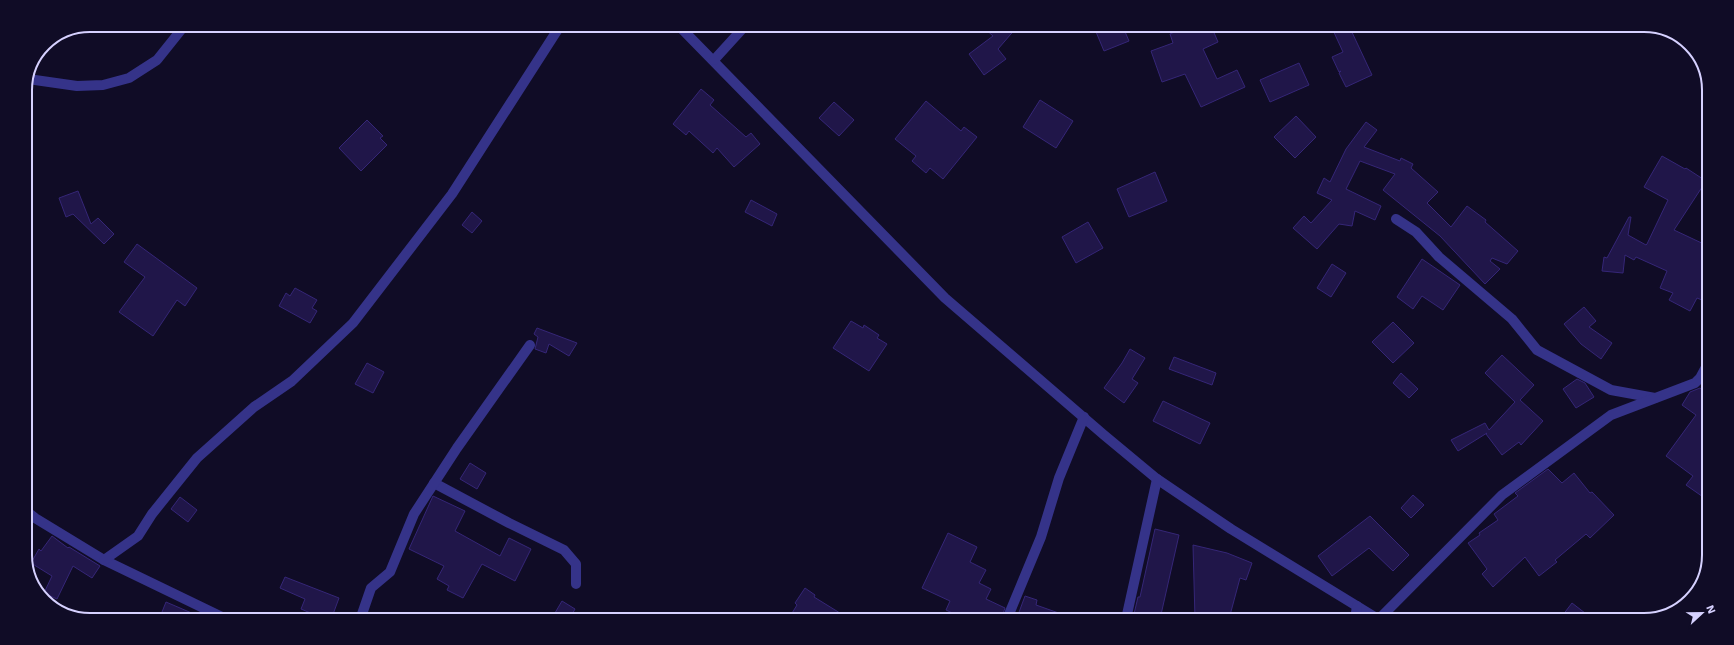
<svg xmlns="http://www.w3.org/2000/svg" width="1734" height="645" viewBox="0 0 1734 645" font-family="'Work Sans',sans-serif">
<rect width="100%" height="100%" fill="#100c26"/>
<g fill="#201649" stroke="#352677">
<polygon points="983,27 1017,27 998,49 1006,59 984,75 969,54 993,36"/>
<polygon points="1094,27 1123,27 1129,41 1104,51"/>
<polygon points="1185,27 1212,28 1218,42 1203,49 1217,79 1237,70 1245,87 1201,107 1185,74 1162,82 1151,51 1173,43 1170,34"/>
<polygon points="1332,28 1350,28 1372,75 1346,87 1339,73 1341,71 1339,72 1332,57 1343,52"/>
<polygon points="1299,63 1309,85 1270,102 1260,80"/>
<polygon points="701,89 714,100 710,105 746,137 751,133 760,144 734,167 717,148 713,153 689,131 686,135 673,124"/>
<polygon points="1040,100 1073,121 1056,148 1023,127"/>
<polygon points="926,101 961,131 964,127 977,137 943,179 930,168 926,173 912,161 916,156 895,139"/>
<polygon points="834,102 854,120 839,136 819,118"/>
<polygon points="1296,116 1316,137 1295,158 1274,137"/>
<polygon points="367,120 383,136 380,138 387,145 361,171 339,148"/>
<polygon points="1366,122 1377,130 1364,147 1400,161 1401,158 1413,164 1411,168 1438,192 1427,203 1451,227 1467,206 1486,220 1485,222 1518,251 1507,264 1492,258 1490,261 1500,269 1485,284 1440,236 1383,190 1395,174 1360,161 1346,189 1381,206 1375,220 1355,211 1352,226 1339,224 1317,249 1293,228 1304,216 1311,223 1332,200 1317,193 1324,178 1330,182 1346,149"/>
<polygon points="1662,156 1685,169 1686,168 1706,181 1674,230 1708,246 1707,302 1697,298 1690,311 1669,300 1673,293 1660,288 1667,271 1636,257 1634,260 1625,255 1623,273 1602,271 1604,257 1607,258 1629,217 1631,217 1628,235 1646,245 1647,244 1668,200 1644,187"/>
<polygon points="1155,172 1167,201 1129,217 1117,189"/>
<polygon points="78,191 91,224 98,218 114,234 104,244 73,214 66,217 59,198"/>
<polygon points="751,200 777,214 772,226 745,212"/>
<polygon points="472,212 482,221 472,233 462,225"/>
<polygon points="1088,222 1103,248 1076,263 1062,237"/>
<polygon points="137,244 197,288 185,306 177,300 153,336 119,312 145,277 124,262"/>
<polygon points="1422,259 1460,285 1443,310 1422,296 1413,309 1397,297"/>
<polygon points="1332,264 1346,273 1331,297 1317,288"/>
<polygon points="295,288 317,300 312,308 317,311 310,323 279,306 286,293 290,296"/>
<polygon points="1584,307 1596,321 1589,327 1612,343 1601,359 1581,344 1564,324"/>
<polygon points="851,321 863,328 864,325 879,335 877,338 887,344 869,371 833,348"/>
<polygon points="1393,322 1414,343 1393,363 1372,342"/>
<polygon points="537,328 577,343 569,356 549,344 546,353 535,349 538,337 534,334"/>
<polygon points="1130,349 1145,358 1132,379 1138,383 1124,403 1104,388 1122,363"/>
<polygon points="1502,355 1534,385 1520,400 1543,421 1521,445 1519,442 1502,455 1486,434 1487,433 1458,451 1451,440 1485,423 1489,430 1515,402 1485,373"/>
<polygon points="1174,357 1216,373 1212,385 1169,369"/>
<polygon points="367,363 384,372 373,393 355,384"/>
<polygon points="1401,373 1418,389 1409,398 1393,383"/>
<polygon points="1577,379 1585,383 1594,397 1576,408 1563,389"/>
<polygon points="1700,388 1707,393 1706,499 1686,485 1693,476 1666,456 1696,415 1682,405 1690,392"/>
<polygon points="1163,401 1210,423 1200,444 1153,421"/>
<polygon points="470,463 486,473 477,489 460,479"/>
<polygon points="1548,469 1562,483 1574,473 1590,493 1592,492 1614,515 1590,538 1586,534 1555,560 1557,562 1539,576 1525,557 1493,587 1482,574 1487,569 1468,543 1480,535 1479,533 1498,520 1494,514 1518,496 1515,493"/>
<polygon points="1413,495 1424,505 1411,518 1401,508"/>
<polygon points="433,496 465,511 455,531 500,556 509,538 531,549 515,581 482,564 463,598 447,590 449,586 437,579 444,566 409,549"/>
<polygon points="180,497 197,510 188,522 171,509"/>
<polygon points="1370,516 1409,555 1393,571 1369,548 1332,576 1318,556"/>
<polygon points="1155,529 1179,535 1160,619 1134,614 1138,597 1140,597"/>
<polygon points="948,533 977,547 970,562 986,570 979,583 991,589 986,599 1005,608 1001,619 963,618 946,610 950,601 922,588"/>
<polygon points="52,536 68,548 69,547 100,566 92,578 73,566 57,599 44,593 52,576 31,563 39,549 41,551"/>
<polygon points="1193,545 1227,553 1252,563 1246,580 1240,578 1229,619 1195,619"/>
<polygon points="285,577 339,598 332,617 320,617 301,609 305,599 280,588"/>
<polygon points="805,588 815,595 814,597 848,618 789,618 797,605 795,603"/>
<polygon points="1025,596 1037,600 1036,605 1070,617 1069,619 1014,619 1016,614 1018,615"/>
<polygon points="562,601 575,609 570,618 552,618"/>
<polygon points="166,602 201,617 160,617"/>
<polygon points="1572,603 1594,620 1559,620"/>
</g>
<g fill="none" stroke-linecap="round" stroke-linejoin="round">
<g stroke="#353389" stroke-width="10">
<polyline points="679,26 945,298 1104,435 1157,479 1231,529 1378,619"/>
<polyline points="714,60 745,26"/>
<polyline points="28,79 77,86 103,85 129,78 157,60 185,25"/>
<polyline points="1396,219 1416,232 1439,257 1512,319 1537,350 1611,390 1655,398"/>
<polyline points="434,483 509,523 564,550 576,564 576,584"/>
<polyline points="25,510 35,518 104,560 222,617"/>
<polyline points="104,560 138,536 152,514 197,458 254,407 292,381 353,323 452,194 560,26"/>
<polyline points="361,617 371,588 390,572 414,514 457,448 530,345"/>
<polyline points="1007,619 1041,537 1059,478 1084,417"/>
<polyline points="1126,619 1157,479"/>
<polyline points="1355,619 1357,606"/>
<polyline points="1379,619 1502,495 1611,415 1695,383 1700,378 1707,365"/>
</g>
</g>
<path d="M0 0H1734V645H0ZM90 32H1644A58 58 0 0 1 1702 90V555A58 58 0 0 1 1644 613H90A58 58 0 0 1 32 555V90A58 58 0 0 1 90 32Z" fill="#100c26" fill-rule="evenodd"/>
<path fill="none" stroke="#d6d1ff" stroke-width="2" d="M90 32H1644A58 58 0 0 1 1702 90V555A58 58 0 0 1 1644 613H90A58 58 0 0 1 32 555V90A58 58 0 0 1 90 32Z"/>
<g transform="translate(1702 613) rotate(68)" stroke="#100c26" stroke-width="3" paint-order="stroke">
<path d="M0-3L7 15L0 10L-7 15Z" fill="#d6d1ff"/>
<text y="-6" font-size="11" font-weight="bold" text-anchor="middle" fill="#d6d1ff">N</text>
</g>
</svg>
